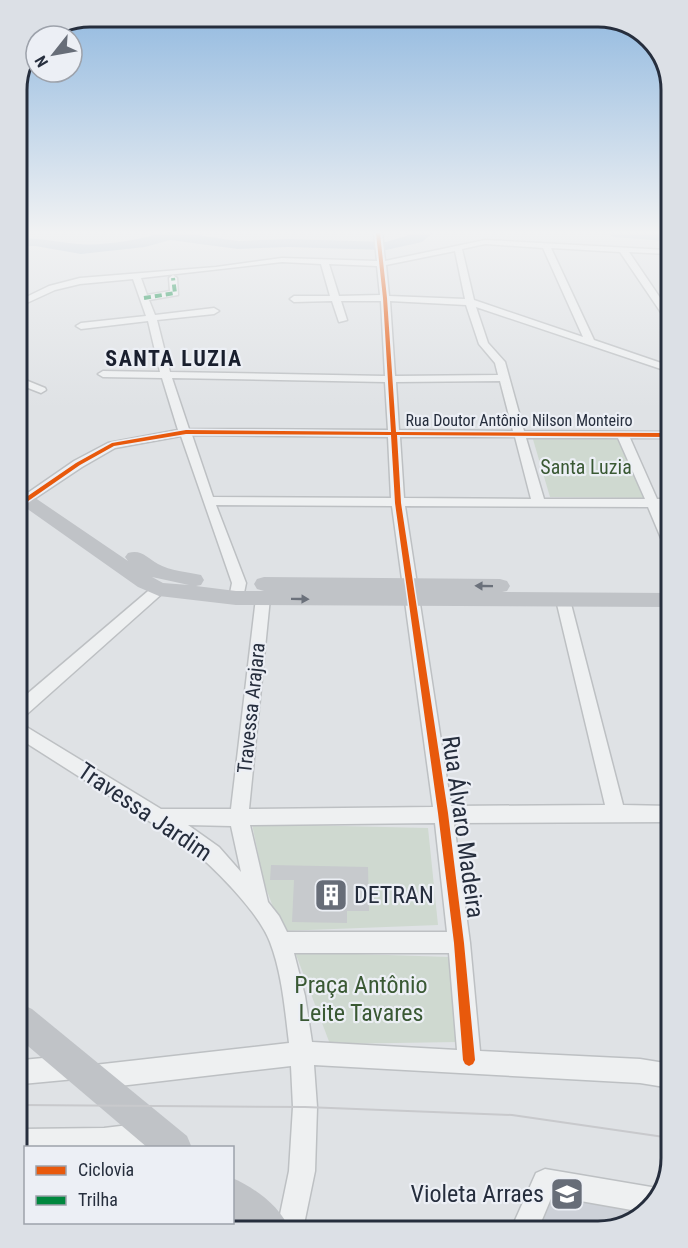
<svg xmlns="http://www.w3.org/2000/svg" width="688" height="1248" viewBox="0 0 688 1248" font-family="'Roboto Condensed',sans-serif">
<rect width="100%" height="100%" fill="#dfe2e5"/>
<polygon fill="#cdd1d8" points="541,1183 651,1206 626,1226 530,1227"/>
<g fill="#cfd9d0">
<polygon points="532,436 617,437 644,498 550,497"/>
<polygon points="252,824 428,828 438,925 282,931 264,883"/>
<polygon points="295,952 449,957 458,1042 330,1044"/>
</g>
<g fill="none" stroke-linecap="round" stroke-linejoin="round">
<g fill="#adbed1" fill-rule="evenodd">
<path d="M 162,233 L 183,233 L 238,241 L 288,239 L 386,242 L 416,233 L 433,233 L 422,242 L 386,250 L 288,247 L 238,249 L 170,240 L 145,247 L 81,254 L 35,246 L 17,246 L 17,238 C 38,238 58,242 78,244 C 102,246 139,240 162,233 Z"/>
<polygon points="607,233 667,233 667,241 614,237"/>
</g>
</g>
<polygon fill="#c7cacd" points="271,865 368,867 369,911 347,911 347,923 292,922 294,880 270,880"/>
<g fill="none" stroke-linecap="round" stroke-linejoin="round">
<defs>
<g id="street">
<path d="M 374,233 L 382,233 L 385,261 L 485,240 L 667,250 L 667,254 L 629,252 L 667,308 L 667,318 L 664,317 L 620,252 L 551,248 L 594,340 L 667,365 L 667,371 L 476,307 L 488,343 L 505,362 L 524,431 L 668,432 L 668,438 L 630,438 L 657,499 L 668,499 L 668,507 L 661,507 L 668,523 L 668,542 L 661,538 L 648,507 L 405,506 L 451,806 L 605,805 L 556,600 L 563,595 L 570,600 L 623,805 L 670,806 L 670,822 L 454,823 L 470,943 L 480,1051 L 640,1059 L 671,1064 L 671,1088 L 640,1083 L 314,1065 L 317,1107 L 315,1171 L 303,1229 L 277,1229 L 289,1171 L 293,1107 L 291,1066 L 94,1089 L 86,1085 L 83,1075 L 75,1079 L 22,1084 L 22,1060 L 75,1055 L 83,1059 L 86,1069 L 94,1065 L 289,1043 C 285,1010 282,973 270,942 C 259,912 211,864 185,844 L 20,739 L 20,723 L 161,809 L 231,809 L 256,598 L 263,593 L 270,598 L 249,809 L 433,807 L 392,506 L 216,505 L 246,583 L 243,598 L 236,603 L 229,598 L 232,583 L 181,436 L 115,448 L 82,467 L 19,509 L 19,499 L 74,461 L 108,443 L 178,430 L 162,378 L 103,377 L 98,374 L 103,371 L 160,372 L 148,321 L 81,329 L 76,326 L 81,323 L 146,316 L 133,279 L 80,284 L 55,290 L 18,307 L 18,301 L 49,286 L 80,278 L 216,267 L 282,258 L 377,261 ZM 485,244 L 543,248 L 583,337 L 474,300 L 462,249 ZM 455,251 L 465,299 L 389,296 L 386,265 ZM 282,262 L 321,264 L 330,296 L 294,296 L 290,299 L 294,302 L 332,301 L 339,322 L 347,320 L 341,301 L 381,301 L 385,376 L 170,372 L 157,320 L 214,314 L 219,311 L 214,308 L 155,315 L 149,300 L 178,295 L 177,278 L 173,275 L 169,278 L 170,291 L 147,295 L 141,278 ZM 329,264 L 377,266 L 380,295 L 339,296 ZM 390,301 L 466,305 L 479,344 L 495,363 L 498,375 L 395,376 ZM 172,378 L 385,382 L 388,430 L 189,429 ZM 500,381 L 513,431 L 399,430 L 396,382 ZM 192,435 L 388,437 L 391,498 L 213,497 ZM 400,437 L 515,437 L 531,499 L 404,498 ZM 526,438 L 618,438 L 645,499 L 544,499 ZM 435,823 L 447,932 L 287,932 L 279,916 L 268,902 L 250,825 ZM 188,825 L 231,826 L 241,872 L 219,847 ZM 294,953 L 449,953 L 457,1050 L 312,1042 L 305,996 Z"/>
<polygon points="18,377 45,388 46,390 41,393 18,384"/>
<polygon points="159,584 166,589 164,592 26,715 20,717 20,700 154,586"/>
<polygon points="154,1122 163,1125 166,1134 163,1143 154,1146 26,1148 26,1153 22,1153 22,1129 104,1128"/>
<polygon points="545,1169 657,1188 662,1190 659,1199 643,1212 552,1196 539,1227 512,1227 536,1173"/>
</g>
</defs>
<use href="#street" stroke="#bdc0c3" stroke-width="3"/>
<use href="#street" fill="#eef0f1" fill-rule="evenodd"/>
<g fill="#c0c3c7" fill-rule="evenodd">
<path d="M 19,490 L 25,491 L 128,561 L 125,557 L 128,553 C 142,549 147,558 158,564 C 170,571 188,572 201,575 L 204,580 L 201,585 L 196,586 L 236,591 L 325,591 L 264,591 L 257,589 L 254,584 L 257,579 L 264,577 L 500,579 L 507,581 L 510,586 L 507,591 L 502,592 L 668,593 L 669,607 L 236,605 L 159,596 L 138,587 L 19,503 ZM 152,577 L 189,585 L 163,583 Z"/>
<polygon points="21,1004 32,1009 187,1136 192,1148 148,1148 22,1041"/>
<path d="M 232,1178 C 254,1187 281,1207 289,1229 L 244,1230 L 232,1220 Z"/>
</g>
<polyline stroke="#c8c9cc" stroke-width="2" points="22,1105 305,1107 512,1115 671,1138"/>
<polyline stroke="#00873e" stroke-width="4" stroke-dasharray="7 4" stroke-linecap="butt" points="144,298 175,293 173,278"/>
<defs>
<polygon id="cycleway" points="376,233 380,233 387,298 396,432 668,433 668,437 397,435 401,503 448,813 464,943 475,1060 473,1064 469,1066 465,1064 463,1060 454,943 438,813 395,503 391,435 186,434 114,446 80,465 21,506 19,507 19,502 76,463 112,443 186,430 391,432 383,298"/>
</defs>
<use href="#cycleway" stroke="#eceff5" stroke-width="3"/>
<use href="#cycleway" fill="#e8590c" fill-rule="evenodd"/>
</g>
<defs><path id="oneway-solid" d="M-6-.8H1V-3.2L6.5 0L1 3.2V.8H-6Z" transform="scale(1.5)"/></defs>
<g fill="#6b717b">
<use href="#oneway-solid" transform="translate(484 586) rotate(-179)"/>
<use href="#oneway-solid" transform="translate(300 599) rotate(1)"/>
</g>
<linearGradient id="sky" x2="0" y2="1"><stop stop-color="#90b8df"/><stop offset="0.57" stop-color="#f1f2f3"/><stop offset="1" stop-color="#f1f2f3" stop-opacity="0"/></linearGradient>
<rect width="688" height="408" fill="url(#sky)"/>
<defs>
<symbol id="building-square" viewBox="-11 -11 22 22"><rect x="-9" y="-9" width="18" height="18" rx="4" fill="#676d78" stroke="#eceff5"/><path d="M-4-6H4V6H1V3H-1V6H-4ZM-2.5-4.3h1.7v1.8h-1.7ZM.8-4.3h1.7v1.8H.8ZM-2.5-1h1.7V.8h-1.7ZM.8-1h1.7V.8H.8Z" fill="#fff"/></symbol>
<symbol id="school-square" viewBox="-11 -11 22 22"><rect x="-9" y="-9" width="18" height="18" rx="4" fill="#676d78" stroke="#eceff5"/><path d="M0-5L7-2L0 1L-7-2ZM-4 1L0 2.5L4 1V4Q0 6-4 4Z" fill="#fff"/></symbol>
</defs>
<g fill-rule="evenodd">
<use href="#building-square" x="312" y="876" width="38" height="38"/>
<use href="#school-square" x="548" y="1175" width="38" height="38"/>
</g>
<g text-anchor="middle" stroke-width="4.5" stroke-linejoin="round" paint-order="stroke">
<g font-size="16" fill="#262e3d" stroke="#eceff5">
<text x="519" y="426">Rua Doutor Antônio Nilson Monteiro</text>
</g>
<g font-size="20" fill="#3a5934" stroke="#eceff5">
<text x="586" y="474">Santa Luzia</text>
</g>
<g font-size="20" fill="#262e3d" stroke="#eceff5">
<text transform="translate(251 708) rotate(-84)" y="7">Travessa Arajara</text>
</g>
<g font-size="22" font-weight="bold" letter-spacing="1.5" fill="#191f2e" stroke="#eceff5">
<text x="174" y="366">SANTA LUZIA</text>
</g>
<g font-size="24" fill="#262e3d" stroke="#eceff5">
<text transform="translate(145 812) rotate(34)" y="8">Travessa Jardim</text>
<text transform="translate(463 827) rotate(82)" y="8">Rua Álvaro Madeira</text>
</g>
<g font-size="24" fill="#262e3d" stroke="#eceff5" text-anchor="start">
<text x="354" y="903">DETRAN</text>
<text x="544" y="1202" text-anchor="end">Violeta Arraes</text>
</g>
<g font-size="24" fill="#3a5934" stroke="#eceff5">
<text x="361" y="993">Praça Antônio<tspan x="361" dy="28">Leite Tavares</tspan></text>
</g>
</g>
<path d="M0 0H688V1248H0ZM90 27H598A63 63 0 0 1 661 90V1158A63 63 0 0 1 598 1221H90A63 63 0 0 1 27 1158V90A63 63 0 0 1 90 27Z" fill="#dce0e6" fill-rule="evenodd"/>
<path fill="none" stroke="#262e3d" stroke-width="3" d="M90 27H598A63 63 0 0 1 661 90V1158A63 63 0 0 1 598 1221H90A63 63 0 0 1 27 1158V90A63 63 0 0 1 90 27Z"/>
<rect x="24" y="1146" width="210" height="78" fill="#eceff5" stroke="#9da2ab" stroke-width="1.5"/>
<rect x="36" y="1166" width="30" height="9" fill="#e8590c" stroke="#9da2ab" stroke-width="1.5"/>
<text x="78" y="1176" font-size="18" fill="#262e3d">Ciclovia</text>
<rect x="36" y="1196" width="30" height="9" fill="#00873e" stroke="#9da2ab" stroke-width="1.5"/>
<text x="78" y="1206" font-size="18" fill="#262e3d">Trilha</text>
<g transform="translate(54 54) rotate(239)"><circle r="28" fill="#eceff5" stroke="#9da2ab" stroke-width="1.5"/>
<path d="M0-4.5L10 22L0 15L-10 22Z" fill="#676d78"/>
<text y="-9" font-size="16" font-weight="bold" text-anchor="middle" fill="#262e3d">N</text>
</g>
</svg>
